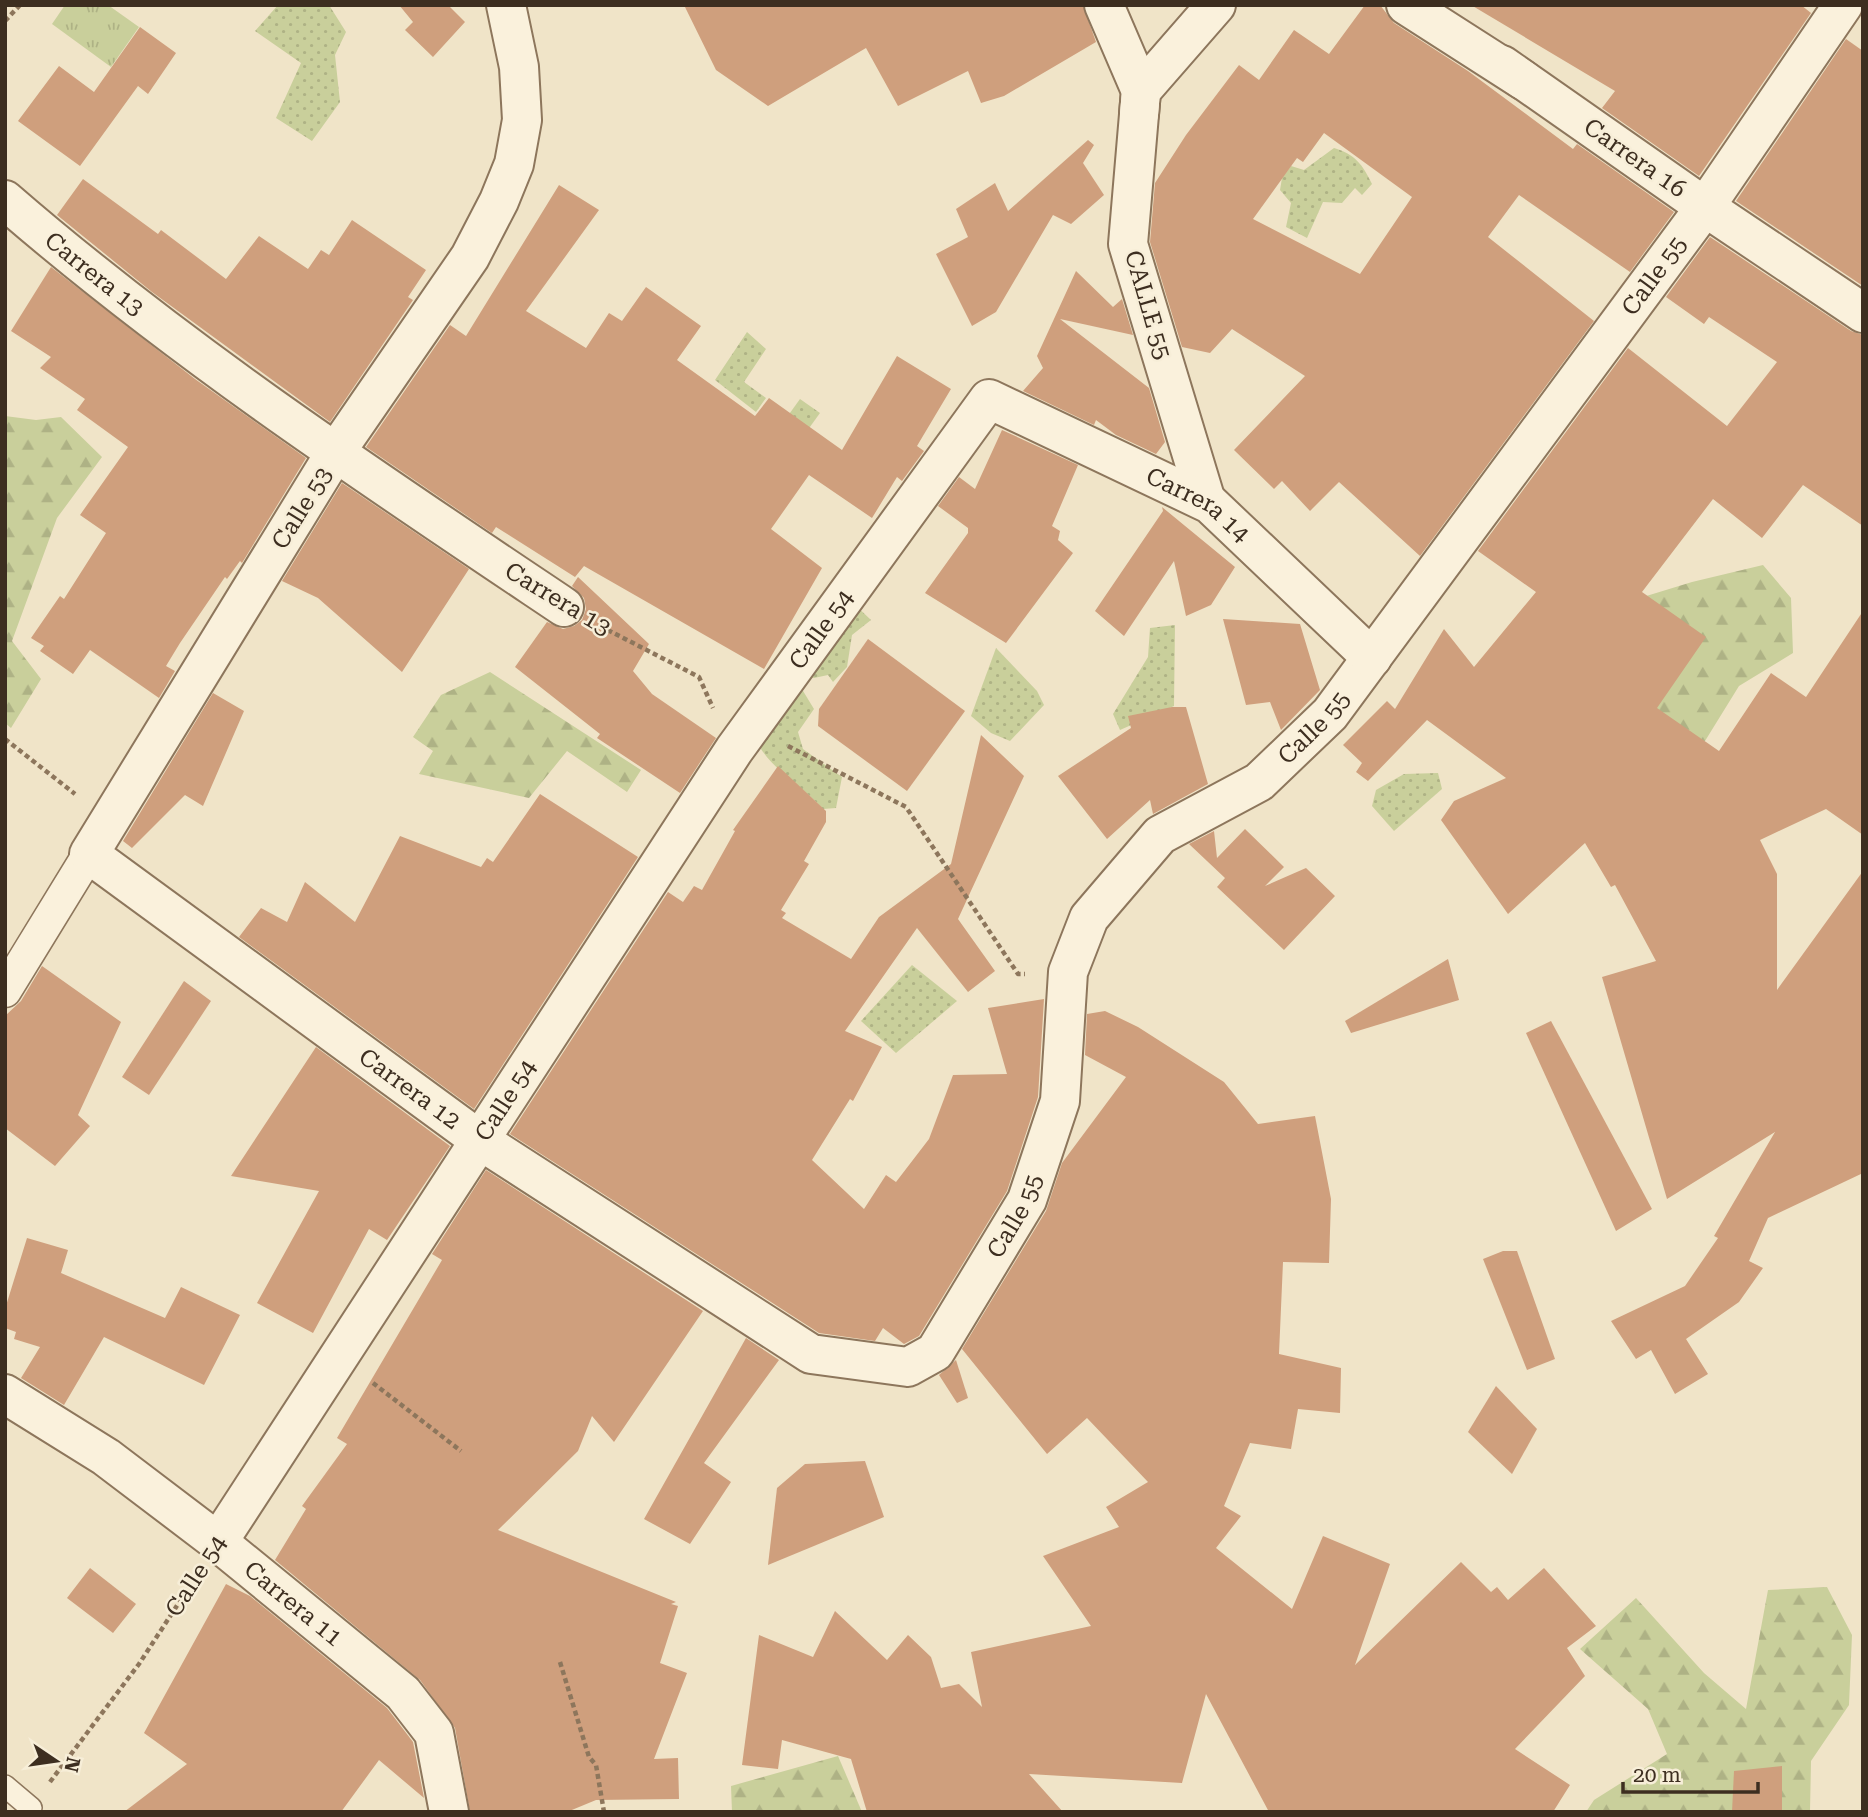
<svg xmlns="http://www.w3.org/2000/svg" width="1868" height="1817" viewBox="0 0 1868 1817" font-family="'Roboto Serif',serif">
<defs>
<pattern id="grass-dots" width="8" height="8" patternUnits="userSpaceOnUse" patternTransform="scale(1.75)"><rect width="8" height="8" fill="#c9cf9b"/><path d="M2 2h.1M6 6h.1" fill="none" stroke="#aeb285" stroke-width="1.8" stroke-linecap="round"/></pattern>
<pattern id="forest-firs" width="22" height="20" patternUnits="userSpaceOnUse" patternTransform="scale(1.75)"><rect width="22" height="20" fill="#c9cf9b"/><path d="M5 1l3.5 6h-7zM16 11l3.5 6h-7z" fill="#aeb285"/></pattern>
<pattern id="park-tufts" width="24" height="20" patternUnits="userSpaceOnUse" patternTransform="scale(1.75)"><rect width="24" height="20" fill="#c9cf9b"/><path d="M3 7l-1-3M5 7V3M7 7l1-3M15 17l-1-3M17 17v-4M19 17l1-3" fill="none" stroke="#aeb285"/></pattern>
</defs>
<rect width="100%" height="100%" fill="#f0e4c8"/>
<g fill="url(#grass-dots)">
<polygon points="278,5 329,5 346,32 335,55 340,102 312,141 276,118 301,63 255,31"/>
<path d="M 1334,148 C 1355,154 1363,165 1372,184 L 1362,195 L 1355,188 L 1342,203 L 1323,202 L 1307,238 L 1286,227 L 1291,203 L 1280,190 L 1282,178 L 1291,166 L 1304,170 Z"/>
<polygon points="747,332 766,349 744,382 766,398 756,412 715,380"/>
<polygon points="800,399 820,413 773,478 754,463"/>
<polygon points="851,601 871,620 852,635 847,667 833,682 828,675 814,678 793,673"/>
<polygon points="1175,625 1174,706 1120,730 1113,714 1148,657 1150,628"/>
<polygon points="996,648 1037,691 1044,705 1010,741 991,733 971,716"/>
<path d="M 800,686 L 814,709 L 798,732 L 803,749 L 842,777 L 836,808 L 823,809 C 803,787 776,772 761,749 L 764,730 Z"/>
<polygon points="1438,773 1442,789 1394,831 1372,806 1376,790 1404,774"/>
<polygon points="912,965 957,1001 896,1053 861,1021"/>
</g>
<g fill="url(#forest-firs)">
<polygon points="5,416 36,420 61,417 102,457 57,518 12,641 41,679 11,728 5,723"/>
<polygon points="1763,565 1791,598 1793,653 1739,686 1705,741 1662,738 1617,605 1692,582"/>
<polygon points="490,672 641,770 627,792 567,751 529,798 419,774 433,751 413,737 441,695"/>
<polygon points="1827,1587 1852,1635 1849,1705 1811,1761 1810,1812 1586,1812 1594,1800 1667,1754 1648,1709 1580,1649 1636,1598 1704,1673 1746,1709 1768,1590"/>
<polygon points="838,1756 862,1812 732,1812 731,1786"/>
</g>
<polygon fill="url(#park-tufts)" points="65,5 108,5 139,27 111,67 52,24"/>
<g fill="#cf9f7d" fill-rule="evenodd">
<polygon points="399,5 448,5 465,22 433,57 405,30 413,22"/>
<polygon points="684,5 1083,5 1096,42 1004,96 981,103 968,71 898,106 866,48 768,106 716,70"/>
<path d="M 1365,5 L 1380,5 L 1394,23 L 1468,71 L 1573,149 L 1577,144 L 1674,212 L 1630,272 L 1519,195 L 1488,237 L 1594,321 L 1420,556 L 1339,482 L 1310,511 L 1282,481 L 1274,489 L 1234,450 L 1305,376 L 1232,329 L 1210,353 L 1182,347 L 1150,242 L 1155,183 L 1186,135 L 1239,65 L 1259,80 L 1294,30 L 1329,54 ZM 1324,133 L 1412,197 L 1360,274 L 1253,219 L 1297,158 L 1303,162 Z"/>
<polygon points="1471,5 1801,5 1811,13 1699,176 1602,108 1615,91"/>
<polygon points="140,27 176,53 148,94 138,86 80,166 18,121 59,66 94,92"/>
<polygon points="1846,39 1863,51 1863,286 1736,201"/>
<polygon points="1088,140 1094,145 1083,163 1104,195 1071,224 1053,215 996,312 972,326 936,254 968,237 956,209 995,183 1008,211"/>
<polygon points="83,179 158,234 161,230 226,279 259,236 308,269 321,250 329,255 352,220 426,270 408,297 413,300 330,422 152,292 57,215"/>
<polygon points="559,185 599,210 526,311 586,348 609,313 622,321 646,287 701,326 677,360 755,416 769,398 842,450 897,356 951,389 917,446 924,451 902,481 897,477 872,518 809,475 771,529 822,568 764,669 584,566 575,577 496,527 492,533 366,447 450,325 466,336"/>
<polygon points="1710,237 1851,331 1863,335 1863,526 1803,485 1762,538 1713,499 1642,592 1706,637 1657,708 1719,751 1771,673 1806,697 1863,611 1863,835 1826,809 1760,840 1777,874 1777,990 1863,871 1863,1173 1768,1218 1749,1261 1763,1268 1739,1302 1686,1339 1708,1374 1675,1394 1651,1350 1636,1359 1611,1321 1685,1286 1718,1238 1714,1236 1775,1132 1667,1199 1602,977 1656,961 1615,885 1611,887 1585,843 1508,914 1441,820 1454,801 1506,778 1427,720 1368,781 1356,772 1362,763 1343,745 1387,701 1395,709 1444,629 1474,667 1536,592 1478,551 1628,348 1727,426 1777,362 1709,317 1704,324 1666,297"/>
<polygon points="51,267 195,379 306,458 242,563 240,561 227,579 225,577 180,643 166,666 175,671 159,698 90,650 73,674 40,651 44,646 31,638 60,596 64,599 106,533 80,515 128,447 77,410 85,399 40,368 51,357 11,331"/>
<polygon points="1076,271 1113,307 1122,299 1133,335 1060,319 1149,388 1165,442 1156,454 1116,435 1096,420 1094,425 1023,391 1043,368 1037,356"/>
<polygon points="1002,430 1078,465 1052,526 1060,531 1058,540 1073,553 1006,643 925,593 968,533 968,528 938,506 959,477 975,489"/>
<polygon points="342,483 469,569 402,672 318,598 282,581"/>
<polygon points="1162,507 1235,567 1211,605 1186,616 1174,561 1124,636 1095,611 1163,511"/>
<polygon points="578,577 649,644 633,671 652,694 716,738 680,793 597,738 600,734 515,667 547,622 563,629 574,626 582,620 586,609 584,598 572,586"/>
<polygon points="1223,619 1300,624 1320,690 1281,730 1270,702 1246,705"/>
<polygon points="868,639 965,711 907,791 818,726 819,709"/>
<polygon points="213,693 244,711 203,806 185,795 132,848 123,841"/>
<polygon points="1172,707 1186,707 1208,784 1153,814 1150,800 1107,839 1058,776 1131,728 1128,716"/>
<polygon points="981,735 1024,776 958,919 995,971 968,992 917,928 845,1031 882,1047 853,1101 850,1099 812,1160 864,1209 886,1175 896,1182 929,1139 953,1075 1007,1074 988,1008 1044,999 1038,1097 1007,1191 919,1336 904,1344 883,1328 875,1341 819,1333 510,1134 668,892 683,902 694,886 702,890 735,831 733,830 778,766 826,811 826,822 804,861 809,864 781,910 786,913 782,918 851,959 879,917 951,864"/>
<polygon points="540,794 638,857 474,1109 239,937 261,908 287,922 305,882 355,922 400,836 481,867 487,858 493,862"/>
<polygon points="1245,829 1284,867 1265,886 1306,868 1335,896 1284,950 1217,887 1225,878 1189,844 1214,831 1217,858"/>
<polygon points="1448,959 1459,1000 1351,1033 1345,1021"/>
<polygon points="42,966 121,1022 78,1115 90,1126 55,1166 5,1128 5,1016 21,1001"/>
<polygon points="184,981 211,1001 149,1095 122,1077"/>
<polygon points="1105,1011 1138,1027 1224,1082 1258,1124 1315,1116 1331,1199 1329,1263 1283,1262 1279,1354 1341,1368 1340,1413 1298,1409 1291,1449 1250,1443 1224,1506 1241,1516 1216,1548 1292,1609 1323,1536 1390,1564 1355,1665 1461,1562 1491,1592 1497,1587 1508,1600 1544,1568 1596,1626 1567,1648 1585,1676 1515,1749 1570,1785 1553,1812 1269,1812 1206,1694 1182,1783 1029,1774 1063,1812 867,1812 851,1759 782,1740 778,1769 742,1765 759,1635 813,1657 835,1611 887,1660 908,1635 931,1657 941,1688 959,1684 982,1707 971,1652 1091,1626 1043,1556 1119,1527 1106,1507 1148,1482 1087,1418 1047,1454 962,1349 1046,1211 1062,1163 1126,1077 1085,1055 1087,1014"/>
<polygon points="1551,1021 1652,1209 1616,1231 1526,1033"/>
<polygon points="316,1047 450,1146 387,1240 369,1229 313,1333 257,1303 319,1191 231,1176"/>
<polygon points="486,1170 703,1311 614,1442 592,1416 578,1451 498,1530 676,1602 671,1604 678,1606 660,1663 687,1673 654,1759 678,1758 679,1799 596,1800 567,1812 470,1812 455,1728 420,1680 275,1560 306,1509 302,1506 347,1444 337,1438 442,1260 432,1254"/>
<polygon points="27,1238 68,1250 61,1273 165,1318 181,1287 240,1315 204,1385 104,1337 64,1405 21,1378 40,1347 14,1339 16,1332 5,1328 5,1309"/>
<polygon points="1503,1251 1517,1251 1555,1359 1527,1370 1483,1259"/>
<polygon points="746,1338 779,1360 704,1463 731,1482 690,1544 644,1519"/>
<polygon points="956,1360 968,1398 957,1403 939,1375"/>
<polygon points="1496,1386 1537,1429 1512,1474 1468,1432"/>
<polygon points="865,1461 884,1517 768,1565 777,1488 805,1464"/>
<polygon points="90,1568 136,1604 113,1633 67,1598"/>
<polygon points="226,1584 250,1596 387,1708 413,1742 424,1798 379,1760 341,1812 124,1812 187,1764 144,1733"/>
<polygon points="1782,1766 1782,1812 1732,1812 1734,1771"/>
</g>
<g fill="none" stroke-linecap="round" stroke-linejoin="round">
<defs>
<polyline id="service" points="5,1786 31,1808"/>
<polyline id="pedestrian" points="5,991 89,854"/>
<g id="minor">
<path id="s1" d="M 506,5 L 519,67 L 522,120 L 514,164 L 499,201 L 470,257 L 335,453 L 89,854 L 481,1141 L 811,1354 L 908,1367 L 935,1352 L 1027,1200 L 1060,1101 L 1068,972 L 1089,918 L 1160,835 L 1259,782 L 1330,714 L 1705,207 L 1502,65"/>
<polyline points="1104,5 1141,91 1139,114"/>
<polyline points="1406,5 1523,80"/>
<path id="s2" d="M 5,200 C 179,351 373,479 564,607"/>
<polyline points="1206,501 1128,244 1141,91 1216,5"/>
<path id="s3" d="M 5,1394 L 106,1457 L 218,1542 L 403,1693 L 434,1733 L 449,1812"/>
<path id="s4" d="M 218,1542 L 734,750 L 989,399 L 1210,504 L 1372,658"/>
</g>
<polyline id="tertiary" points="1843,5 1705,207 1863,313"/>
</defs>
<use href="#service" stroke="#8d765c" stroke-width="24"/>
<use href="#pedestrian" stroke="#8d765c" stroke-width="35"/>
<use href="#minor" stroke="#8d765c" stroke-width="42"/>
<use href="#tertiary" stroke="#8d765c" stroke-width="42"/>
<g stroke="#8d765c" stroke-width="4.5" stroke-dasharray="5 3.5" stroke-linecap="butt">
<polyline points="5,21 20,5"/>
<polyline points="600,626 699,677 713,708"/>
<polyline points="5,739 75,794"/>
<polyline points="788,746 906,807 1018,974 1025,974"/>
<polyline points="373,1383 461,1451"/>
<polyline points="560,1662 589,1757 596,1765 604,1812"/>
<polyline points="50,1782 139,1664 195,1578"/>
</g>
<use href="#service" stroke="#faf1dc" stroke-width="21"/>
<use href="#pedestrian" stroke="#faf1dc" stroke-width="32"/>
<use href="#minor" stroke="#faf1dc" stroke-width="38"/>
<use href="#tertiary" stroke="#faf1dc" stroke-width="38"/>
</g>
<g text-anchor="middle" stroke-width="5" stroke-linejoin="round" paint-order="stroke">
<g font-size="24" fill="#3d2e20" stroke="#f7eed8">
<text transform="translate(1635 158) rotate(35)" y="8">Carrera 16</text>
<text dy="8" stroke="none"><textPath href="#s2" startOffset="116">Carrera 13</textPath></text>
<text dy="8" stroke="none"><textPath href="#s1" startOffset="3314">Calle 55</textPath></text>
<text transform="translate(1148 305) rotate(74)" y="8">CALLE 55</text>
<text dy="8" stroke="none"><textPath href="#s4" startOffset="1614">Carrera 14</textPath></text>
<text transform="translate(302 508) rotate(-58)" y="8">Calle 53</text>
<text transform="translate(558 599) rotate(31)" y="8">Carrera 13</text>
<text dy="8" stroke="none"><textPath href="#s4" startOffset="1094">Calle 54</textPath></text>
<text dy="8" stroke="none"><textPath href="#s1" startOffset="2748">Calle 55</textPath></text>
<text dy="8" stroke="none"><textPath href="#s1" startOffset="1370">Carrera 12</textPath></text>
<text dy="8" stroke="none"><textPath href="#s4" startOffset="527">Calle 54</textPath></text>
<text dy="8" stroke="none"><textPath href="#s1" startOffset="2138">Calle 55</textPath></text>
<text transform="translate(196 1576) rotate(-57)" y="8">Calle 54</text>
<text dy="8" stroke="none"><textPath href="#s3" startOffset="357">Carrera 11</textPath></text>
</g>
</g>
<rect width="1868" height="1817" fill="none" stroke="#3d2e20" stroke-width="14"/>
<g transform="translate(56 1761) rotate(103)" stroke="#f7eed8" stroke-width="5" paint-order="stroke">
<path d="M0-5L12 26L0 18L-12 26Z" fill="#3d2e20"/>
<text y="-10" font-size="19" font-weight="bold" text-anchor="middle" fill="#3d2e20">N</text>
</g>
<path d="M1623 1782v10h135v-10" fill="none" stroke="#3d2e20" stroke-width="3.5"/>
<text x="1633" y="1782" font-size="21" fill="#3d2e20" stroke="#f7eed8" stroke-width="5" paint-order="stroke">20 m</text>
</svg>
